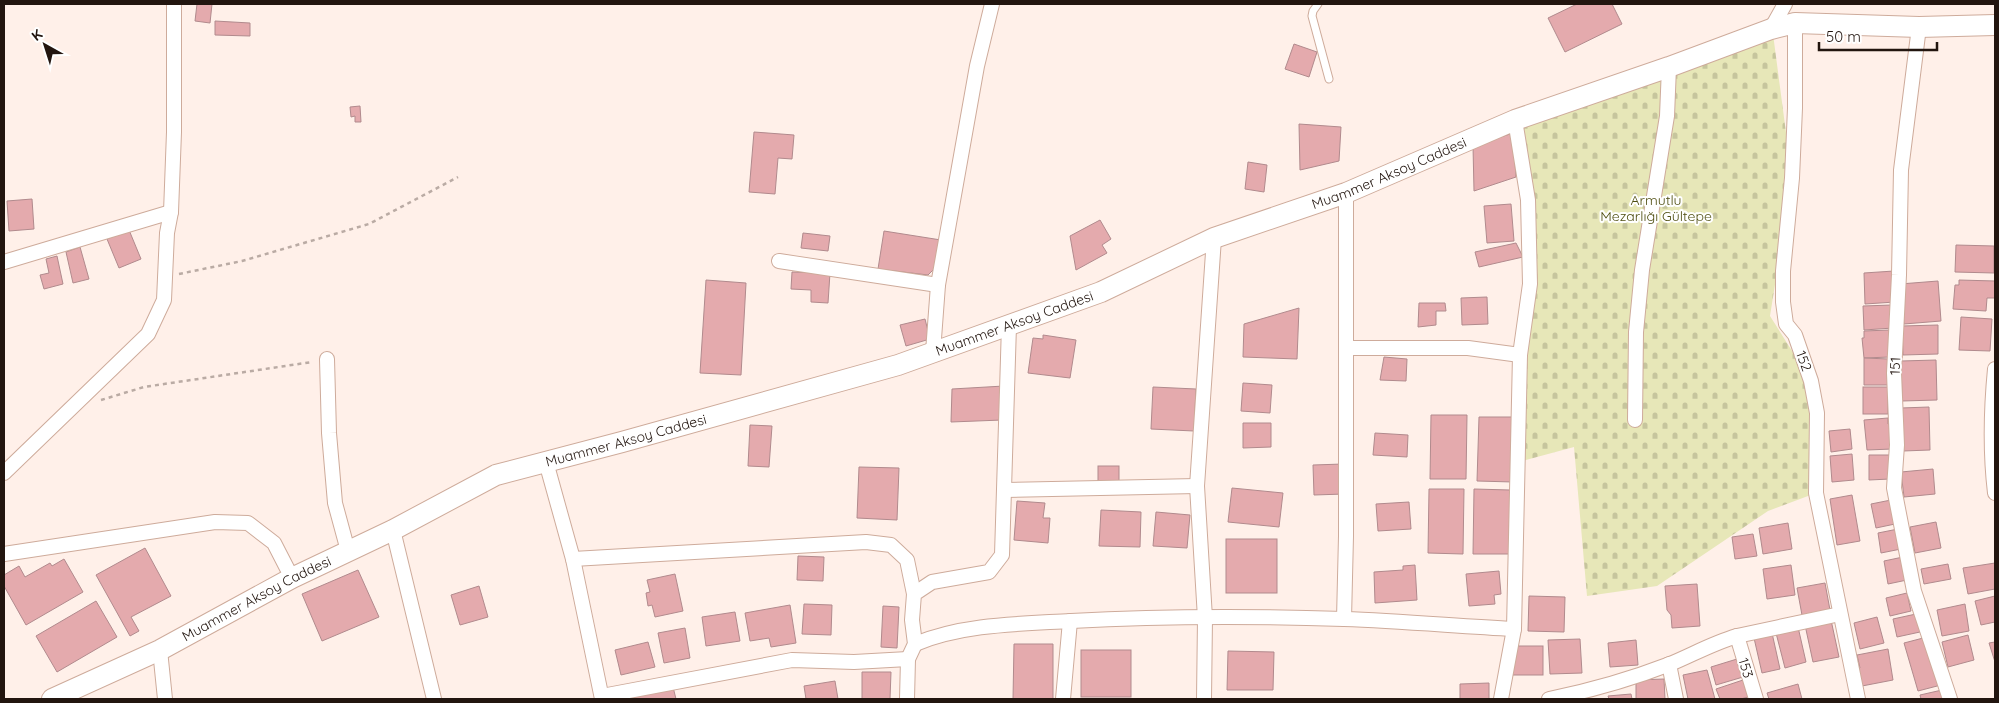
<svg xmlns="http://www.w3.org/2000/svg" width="1999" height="703" viewBox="0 0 1999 703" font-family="Quicksand,sans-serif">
<defs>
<pattern id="cemetery-stones" width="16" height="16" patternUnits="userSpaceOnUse" patternTransform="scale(1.25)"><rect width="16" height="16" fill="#e7e7b8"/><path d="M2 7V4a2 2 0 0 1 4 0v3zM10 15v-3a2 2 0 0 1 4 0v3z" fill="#c6c59d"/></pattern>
</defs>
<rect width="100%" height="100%" fill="#fff0e9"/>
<polygon fill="url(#cemetery-stones)" points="1773,34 1792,178 1770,316 1811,381 1816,493 1768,511 1657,586 1587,596 1574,447 1518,462 1530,284 1515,120"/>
<g fill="#e4aaad" stroke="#b18a8d">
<polygon points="197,4 212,4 210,23 195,21"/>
<polygon points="1577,4 1612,4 1622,24 1565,52 1548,18"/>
<polygon points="215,21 250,23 250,36 215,35"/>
<polygon points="1294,44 1317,52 1309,77 1285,69"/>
<polygon points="360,106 361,122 355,122 355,116 351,117 350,107"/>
<polygon points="1299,124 1341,127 1339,161 1300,170"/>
<polygon points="754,132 794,135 792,159 778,158 775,194 749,192"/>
<polygon points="1513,133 1516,177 1474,191 1473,146"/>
<polygon points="1248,162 1267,165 1264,192 1245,189"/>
<polygon points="32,199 34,229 9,231 7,201"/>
<polygon points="1511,204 1514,241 1487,243 1484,206"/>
<polygon points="1100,220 1111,239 1102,245 1107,253 1076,270 1070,236"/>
<polygon points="129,230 141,259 119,268 107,239"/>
<polygon points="884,231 941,240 937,266 928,275 878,269"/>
<polygon points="803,233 830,236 828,251 801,248"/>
<polygon points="1516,243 1523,257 1479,267 1475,252"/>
<polygon points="1956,245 1994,246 1994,273 1955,272"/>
<polygon points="80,247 89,279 73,283 66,252"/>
<polygon points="57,256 63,284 44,289 40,275 49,273 46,259"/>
<polygon points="1894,271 1895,302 1865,304 1864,273"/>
<polygon points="792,272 830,273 828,303 811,302 811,290 791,289"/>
<polygon points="706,280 746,283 741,375 700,373"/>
<polygon points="1959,280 1995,281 1995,298 1987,298 1986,311 1953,309 1955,285 1959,285"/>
<polygon points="1938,281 1941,321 1904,324 1900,284"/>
<polygon points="1487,297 1488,324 1462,325 1461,298"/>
<polygon points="1419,303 1445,303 1446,311 1436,311 1436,325 1418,327"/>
<polygon points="1892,305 1893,328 1864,330 1863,306"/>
<polygon points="1299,308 1297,359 1243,357 1244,324"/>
<polygon points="1961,317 1992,319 1990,351 1959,350"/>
<polygon points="925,319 930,339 906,346 900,325"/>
<polygon points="1938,325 1938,354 1903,355 1902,326"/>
<polygon points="1889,330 1890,357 1864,358 1862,338 1864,338 1864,331"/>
<polygon points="1043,335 1076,340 1070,378 1028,373 1033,338 1043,339"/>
<polygon points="1384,357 1407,359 1406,381 1380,380"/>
<polygon points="1864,358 1889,359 1889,385 1864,385"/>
<polygon points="1936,360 1937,400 1902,401 1901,361"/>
<polygon points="1243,383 1272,385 1270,413 1241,411"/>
<polygon points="1004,386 1002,420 951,422 952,389"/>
<polygon points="1153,387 1196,389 1194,431 1151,429"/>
<rect x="1863" y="387" width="25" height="27"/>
<polygon points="1929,407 1930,450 1903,451 1901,408"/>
<polygon points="1431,415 1467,415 1466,479 1430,479"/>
<polygon points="1479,417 1514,417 1513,482 1477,481"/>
<polygon points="1888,418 1888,424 1893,424 1892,449 1867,450 1864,420"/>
<polygon points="1243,423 1271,423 1271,447 1243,448"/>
<polygon points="750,425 772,426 769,467 748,466"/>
<polygon points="1850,429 1852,449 1831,452 1829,431"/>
<polygon points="1375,433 1408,435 1407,457 1373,455"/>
<polygon points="1852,454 1854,480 1832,482 1830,456"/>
<polygon points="1869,455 1890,455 1890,479 1869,480"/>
<polygon points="1343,464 1344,494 1314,495 1313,465"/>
<rect x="1098" y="466" width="21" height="16"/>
<polygon points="859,467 899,468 897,520 857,518"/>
<polygon points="1933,469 1935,494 1904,497 1901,472"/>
<polygon points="1232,488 1283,493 1279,527 1228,522"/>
<polygon points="1429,489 1464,489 1463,554 1428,553"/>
<polygon points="1474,489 1510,490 1509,554 1473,554"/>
<polygon points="1852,495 1860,541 1837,545 1830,499"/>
<polygon points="1891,500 1895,524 1876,528 1871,504"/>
<polygon points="1017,501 1045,503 1043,518 1050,518 1048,543 1014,540"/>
<polygon points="1409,502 1411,529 1378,531 1376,504"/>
<polygon points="1101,510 1141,512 1140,547 1099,546"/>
<polygon points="1156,512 1190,515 1187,548 1153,546"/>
<polygon points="1936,522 1941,548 1915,553 1910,527"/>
<polygon points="1788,523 1792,549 1763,554 1759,528"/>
<polygon points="1898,529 1901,549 1881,553 1878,533"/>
<polygon points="1753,534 1757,556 1735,559 1732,537"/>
<rect x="1226" y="539" width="51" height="54"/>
<polygon points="145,548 171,596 131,617 139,631 130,636 96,575"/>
<polygon points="798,556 824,557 823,581 797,580"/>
<polygon points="1903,557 1907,580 1888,584 1884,561"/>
<polygon points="64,559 83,592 26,625 4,586 4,575 19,566 25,577 50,563 52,566"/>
<polygon points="1995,563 1995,589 1968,594 1963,568"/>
<polygon points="1948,564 1951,579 1924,584 1921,569"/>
<polygon points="1415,565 1417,600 1375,603 1374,572 1403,570 1403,566"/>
<polygon points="1791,565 1795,595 1767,599 1763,569"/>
<polygon points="358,570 379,617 322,641 302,594"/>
<polygon points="1499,571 1501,594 1494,595 1495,604 1469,606 1466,574"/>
<polygon points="675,574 683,611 655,617 652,605 648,606 646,593 650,592 647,580"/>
<polygon points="1825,583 1830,610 1802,615 1797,588"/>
<polygon points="1697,584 1700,626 1672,628 1671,615 1667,610 1665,586"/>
<polygon points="479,586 488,617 460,625 451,595"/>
<polygon points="1907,593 1911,611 1890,616 1886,598"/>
<polygon points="1529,596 1565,597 1564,632 1528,631"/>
<polygon points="1995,596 1995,622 1981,625 1975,601"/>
<polygon points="96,601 117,637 57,672 36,636"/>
<polygon points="804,604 832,605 831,635 802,634"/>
<polygon points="1965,604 1969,631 1942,636 1937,610"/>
<polygon points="790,605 796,643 771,647 769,638 750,641 745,613"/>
<polygon points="883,606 899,607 897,648 881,647"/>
<polygon points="735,612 740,641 706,646 702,617"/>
<polygon points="1916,614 1920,632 1897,637 1893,619"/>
<polygon points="1877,617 1884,643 1860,649 1854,623"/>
<polygon points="1831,620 1839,657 1813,662 1805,625"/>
<polygon points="1798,627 1806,662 1785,668 1776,633"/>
<polygon points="685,628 690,658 664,663 658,633"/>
<polygon points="1772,633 1780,669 1762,673 1754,638"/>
<polygon points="1968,635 1974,660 1948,667 1942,642"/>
<polygon points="1927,637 1941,685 1918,691 1904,643"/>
<polygon points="1580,639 1582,673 1550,674 1548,640"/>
<polygon points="1636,640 1638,665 1610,667 1608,643"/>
<polygon points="648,642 655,667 621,675 615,650"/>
<polygon points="1995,642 1995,662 1989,643"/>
<polygon points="1014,644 1053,644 1053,699 1013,699"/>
<rect x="1512" y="646" width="31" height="29"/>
<polygon points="1888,649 1893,680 1862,686 1856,669 1860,668 1857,655"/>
<rect x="1081" y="650" width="50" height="47"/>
<polygon points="1228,651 1274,652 1273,690 1227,690"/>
<polygon points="1737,659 1743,677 1716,685 1711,667"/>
<polygon points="1707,670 1715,699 1688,699 1683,675"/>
<polygon points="862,672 891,672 890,699 862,699"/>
<polygon points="1664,679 1665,699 1636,699 1636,680"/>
<polygon points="1743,680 1748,697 1741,699 1720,699 1716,689"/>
<polygon points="835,681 838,699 806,699 804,686"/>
<polygon points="1489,683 1489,699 1460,699 1460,684"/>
<polygon points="1798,684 1802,699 1769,699 1767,693"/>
<polygon points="673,687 676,699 621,699"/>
<polygon points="1942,690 1944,699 1921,699 1920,695"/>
<polygon points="1631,694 1632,699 1609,699 1608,696"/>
</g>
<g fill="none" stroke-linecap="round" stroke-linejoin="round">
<defs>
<polyline id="lane" points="1318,4 1313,11 1312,16 1329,79"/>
<g id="street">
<polyline points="1795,23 1795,108 1792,178 1783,271 1783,302 1786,324 1795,335 1811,381 1817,413 1816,493 1858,699"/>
<polyline points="1919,27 1901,170 1899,275 1894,373 1897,445 1894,488 1914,591 1950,699"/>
<polyline points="1771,29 1785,4"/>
<polyline points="779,261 938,285"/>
<polyline points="4,262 171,212"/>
<polyline points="1347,348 1468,348 1520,355"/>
<polyline points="933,352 938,285 977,66 992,4"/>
<polyline points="327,359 329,433 335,503 348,551"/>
<path d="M 1995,369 C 1991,410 1990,451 1995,493"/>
<polyline points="1635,420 1636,332 1642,270 1667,116 1669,67"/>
<polyline points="546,462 573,559 602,699"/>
<polyline points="4,473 148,334 164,300 167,233 171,212 174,132 174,4"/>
<polyline points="1005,490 1197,486"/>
<polyline points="393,530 434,699"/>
<polyline points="4,554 215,522 248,523 274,543 292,578"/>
<polyline points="573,559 866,542 891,545 907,560 914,594"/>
<polyline points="1344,619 1346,536 1346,193"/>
<polyline points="1737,636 1756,699"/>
<path d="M 915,644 C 963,624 1019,624 1071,621 C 1162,616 1253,616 1344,619 C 1400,621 1457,626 1514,629"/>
<polyline points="160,650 165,699"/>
<polyline points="1669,664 1676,699"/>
<polyline points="602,696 792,660 854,662 908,659"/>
<polyline points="907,699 908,659 915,644 912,620 914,594 932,582 989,572 1002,555 1009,325"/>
<polyline points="1063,699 1070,621"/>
<polyline points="1204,699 1205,618 1197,486 1214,238"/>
<polyline points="1501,699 1514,629 1520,355 1530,284 1528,200 1515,120"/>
<path d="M 1549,699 C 1589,691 1631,679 1670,664 C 1692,655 1713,643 1737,636 L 1840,614"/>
</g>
<g id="secondary">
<path id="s1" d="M 52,699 L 160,650 L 292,578 L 393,530 L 496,475 L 622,442 L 898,365 L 1101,292 L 1214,238 L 1346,193 L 1515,120 L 1669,67 L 1771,29 L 1795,23 L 1919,27 L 1995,25"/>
</g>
</defs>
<use href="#lane" stroke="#ceab9b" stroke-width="9"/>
<use href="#street" stroke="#ceab9b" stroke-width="16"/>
<use href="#secondary" stroke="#ceab9b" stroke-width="22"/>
<g stroke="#baaba4" stroke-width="2.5" stroke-dasharray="4 4" stroke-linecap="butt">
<polyline points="179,274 242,261 369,224 458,177"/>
<polyline points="101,400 144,387 312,362"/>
</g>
<use href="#lane" stroke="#fff" stroke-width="7"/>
<use href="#street" stroke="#fff" stroke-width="14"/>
<use href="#secondary" stroke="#fff" stroke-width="20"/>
</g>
<g text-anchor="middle" stroke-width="4" stroke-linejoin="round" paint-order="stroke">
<g font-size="14" fill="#22150f" stroke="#fff">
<text dy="5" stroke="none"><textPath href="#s1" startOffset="1442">Muammer Aksoy Caddesi</textPath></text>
<text dy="5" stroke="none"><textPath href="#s1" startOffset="1038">Muammer Aksoy Caddesi</textPath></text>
<text transform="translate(1804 361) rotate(70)" y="5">152</text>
<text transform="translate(1895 366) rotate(-88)" y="5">151</text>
<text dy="5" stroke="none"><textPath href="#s1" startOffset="632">Muammer Aksoy Caddesi</textPath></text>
<text dy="5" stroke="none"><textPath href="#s1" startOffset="228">Muammer Aksoy Caddesi</textPath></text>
<text transform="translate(1746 668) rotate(73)" y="5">153</text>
</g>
<g font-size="14" fill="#4f4e11" stroke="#fff">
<text x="1656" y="205">Armutlu<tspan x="1656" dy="16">Mezarlığı Gültepe</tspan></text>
</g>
</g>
<rect width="1999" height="703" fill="none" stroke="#22150f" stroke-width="10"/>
<g transform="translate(45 45) rotate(321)" stroke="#ffffff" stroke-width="4" paint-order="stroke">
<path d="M0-4L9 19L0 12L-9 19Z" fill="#22150f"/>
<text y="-8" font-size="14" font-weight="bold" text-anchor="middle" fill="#22150f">K</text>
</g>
<path d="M1819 42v8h118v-8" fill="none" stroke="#22150f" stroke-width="2.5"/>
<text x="1826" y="42" font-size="15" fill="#22150f" stroke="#ffffff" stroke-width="4" paint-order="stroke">50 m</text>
</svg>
